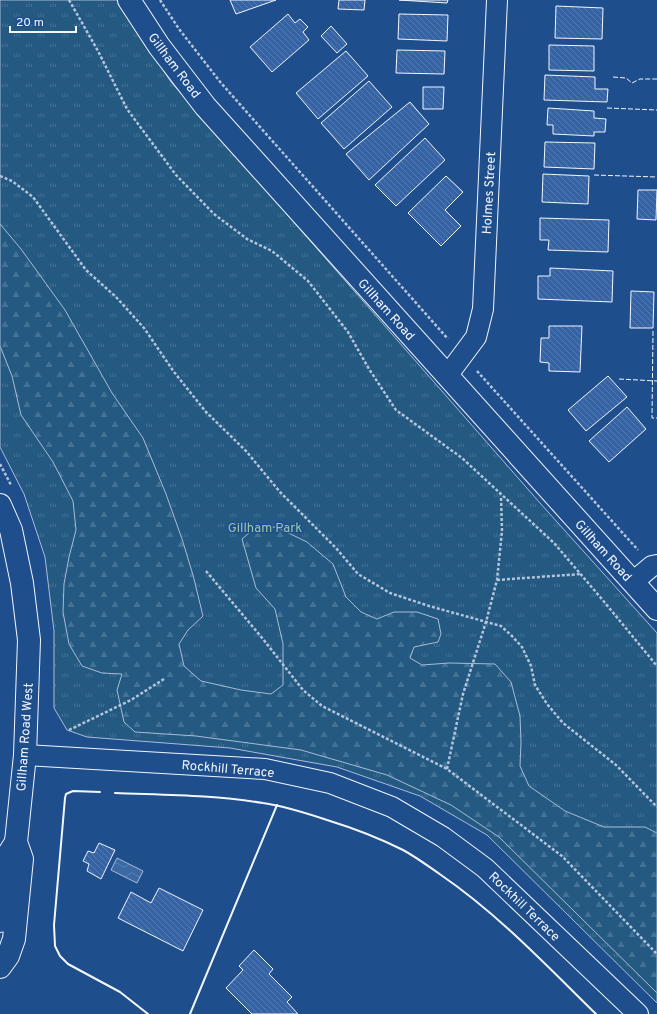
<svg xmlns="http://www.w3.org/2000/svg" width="657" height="1014" viewBox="0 0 657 1014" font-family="Overpass,sans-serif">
<defs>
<pattern id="grass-tufts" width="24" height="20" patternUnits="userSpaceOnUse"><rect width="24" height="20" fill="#245a82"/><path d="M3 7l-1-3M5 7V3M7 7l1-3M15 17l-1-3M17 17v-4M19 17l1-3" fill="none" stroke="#447295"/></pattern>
<pattern id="forest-firs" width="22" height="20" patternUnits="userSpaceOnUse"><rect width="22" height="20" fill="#245a82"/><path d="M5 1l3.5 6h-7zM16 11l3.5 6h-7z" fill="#447295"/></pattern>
<pattern id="water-waves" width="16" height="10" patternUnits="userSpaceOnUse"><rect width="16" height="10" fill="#3b69a3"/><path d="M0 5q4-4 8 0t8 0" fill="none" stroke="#587fb1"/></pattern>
<pattern id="building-back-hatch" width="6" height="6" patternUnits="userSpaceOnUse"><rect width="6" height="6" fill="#3563a3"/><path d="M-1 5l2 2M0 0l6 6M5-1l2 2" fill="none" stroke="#537ab1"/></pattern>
</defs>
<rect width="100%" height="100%" fill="#1f4e8c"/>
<polygon fill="url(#grass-tufts)" stroke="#a8bbd7" points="0,0 117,0 171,82 540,503 657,633 657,1003 487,835 420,796 337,767 230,748 87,737 67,730 54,708 54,631 45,557 24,494 0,447"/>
<polygon fill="url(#forest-firs)" stroke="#a8bbd7" points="0,224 21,249 65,310 112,393 143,438 166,494 182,539 193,575 203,616 188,630 179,644 184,666 201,681 241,690 271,694 283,685 283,644 275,609 256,588 242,539 255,528 276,527 307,542 333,564 346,597 361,612 377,619 394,612 417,612 438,619 441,634 438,642 414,647 410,658 422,665 449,663 495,664 511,682 520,716 521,742 520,766 529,786 565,811 604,827 645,827 657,833 657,993 499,837 451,805 387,775 301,750 196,736 135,732 124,722 117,690 122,674 102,673 82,666 69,644 63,612 64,584 69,557 76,530 73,501 53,462 21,415 12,376 0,346"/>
<polygon fill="url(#water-waves)" stroke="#a8bbd7" points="117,858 143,871 137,883 111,870"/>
<g fill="url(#building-back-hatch)" stroke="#f2f6ff">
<polygon points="230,0 276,0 236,14"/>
<polygon points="339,0 365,0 364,10 338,9"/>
<polygon points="399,0 448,0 447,3"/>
<polygon points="556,6 603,8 602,39 555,38"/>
<polygon points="288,14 295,23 300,19 308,27 303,32 309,40 272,72 250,47"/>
<polygon points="399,14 448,15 447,41 398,39"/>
<polygon points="331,26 347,44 337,53 321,36"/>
<polygon points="549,45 594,46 594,71 549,70"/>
<polygon points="397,50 445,51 444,74 396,73"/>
<polygon points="346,51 368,76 318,119 296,93"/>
<polygon points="545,75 595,77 595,89 608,89 607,102 544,100"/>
<polygon points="369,81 392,107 344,149 321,123"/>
<polygon points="423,87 444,87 443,109 423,109"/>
<polygon points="410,102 429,124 369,180 346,154"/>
<polygon points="548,108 594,111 594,118 606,119 605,132 594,132 594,136 553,134 553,125 547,125"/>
<polygon points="425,138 445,160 396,206 375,185"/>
<polygon points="545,142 595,143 594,169 544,167"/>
<polygon points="543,174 589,176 588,204 542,202"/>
<polygon points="446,176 463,192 445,210 461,226 441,246 408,213"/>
<polygon points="638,190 657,190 656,220 637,219"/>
<polygon points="540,218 609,220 608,252 548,250 549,240 540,240"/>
<polygon points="550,268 613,271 612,302 538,299 538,276 550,276"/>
<polygon points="631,291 654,292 653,328 630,328"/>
<polygon points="549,326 582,326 580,372 549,371 549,363 540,362 541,338 549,338"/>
<polygon points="608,376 627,397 586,431 568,410"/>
<polygon points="627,407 646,429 609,462 589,441"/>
<polygon points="99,843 115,850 101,879 87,871 89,864 83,861 88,851 94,853"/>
<polygon points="159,888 203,910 183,951 118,918 131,892 151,903"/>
<polygon points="254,950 273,969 269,974 292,997 287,1002 298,1014 252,1014 226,988 243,970 239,966"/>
</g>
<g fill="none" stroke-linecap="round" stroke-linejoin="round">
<defs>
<g id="street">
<polyline points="447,376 476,337 483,309 497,0"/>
<polyline points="633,582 652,566 657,565"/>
<polyline points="25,755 265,769 330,783 392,807 443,837 485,868 638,1014"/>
</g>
<g id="secondary">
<polyline points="129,0 159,46 205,106 657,609"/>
<polyline points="0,505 11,530 22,583 29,640 25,755 16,842 22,859 14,939 8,956 0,967"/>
<polyline points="0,921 6,858 16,842"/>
</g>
</defs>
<use href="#street" stroke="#f2f6ff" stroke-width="22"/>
<use href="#secondary" stroke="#f2f6ff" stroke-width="24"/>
<g stroke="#b3c4dc" stroke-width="2.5" stroke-dasharray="3 2" stroke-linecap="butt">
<polyline points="69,0 98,51 127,109 176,175 214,214 247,239 272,251 308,281 348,332 369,369 396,410 462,458 554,543 601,598 657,666"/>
<polyline points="160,0 179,29 221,83 448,339"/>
<polyline points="0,176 12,181 33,197 86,270 116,297 144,328 174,372 206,412 246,451 280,492 336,548 358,574 390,593 429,606 501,626 512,636 522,647 531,666 535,685 547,704 563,723 616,765 657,807"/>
<polyline points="477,371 638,550"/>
<polyline points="0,464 11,485"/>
<polyline points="206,571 263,639 303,690 322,706 447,769 562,856 657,954"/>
<polyline points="497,580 581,574"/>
<polyline points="69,730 131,700 164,679"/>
<polyline points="447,769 463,694 486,622 497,580 502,531 501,496"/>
</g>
<use href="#street" stroke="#1f4e8c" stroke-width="20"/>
<use href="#secondary" stroke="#1f4e8c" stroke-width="22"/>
<g stroke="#f2f6ff" stroke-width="1" stroke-dasharray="5 2" stroke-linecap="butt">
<polyline points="613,77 626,78 632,83 640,79 657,79"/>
<polyline points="607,108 657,110"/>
<polyline points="594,175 657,177"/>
<polyline points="653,331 652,418 657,418"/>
<polyline points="619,379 657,381"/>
</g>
<g stroke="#f2f6ff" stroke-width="2">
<polyline points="100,792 73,791 66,794 65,798 54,925 55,946 60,956 68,964 120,992 148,1014"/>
<path d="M 115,793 C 164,795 214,795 263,803 C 285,806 306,813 327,820 C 353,828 379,838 403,850 C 416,857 428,866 441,875 C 498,914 547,966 596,1014"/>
<polyline points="190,1014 277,805"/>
</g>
</g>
<g text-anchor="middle" stroke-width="3" stroke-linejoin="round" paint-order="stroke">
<g font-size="13" fill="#f2f6ff" stroke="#1f4e8c">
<text transform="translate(175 65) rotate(53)" y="5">Gillham Road</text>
<text transform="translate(488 193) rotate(-87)" y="5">Holmes Street</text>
<text transform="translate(387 309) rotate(48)" y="5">Gillham Road</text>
<text transform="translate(604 550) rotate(48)" y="5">Gillham Road</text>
<text transform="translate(24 737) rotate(-86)" y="5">Gillham Road West</text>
<text transform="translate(228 768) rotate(5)" y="5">Rockhill Terrace</text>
<text transform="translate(525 906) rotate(44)" y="5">Rockhill Terrace</text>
</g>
<g font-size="13" fill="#97c8a6" stroke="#1f4e8c">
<text x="265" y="532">Gillham Park</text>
</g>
</g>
<path d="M10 26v6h66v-6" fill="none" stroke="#f2f6ff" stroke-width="2"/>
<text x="16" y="26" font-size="12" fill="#f2f6ff" stroke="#1f4e8c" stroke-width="3" paint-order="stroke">20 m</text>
</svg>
